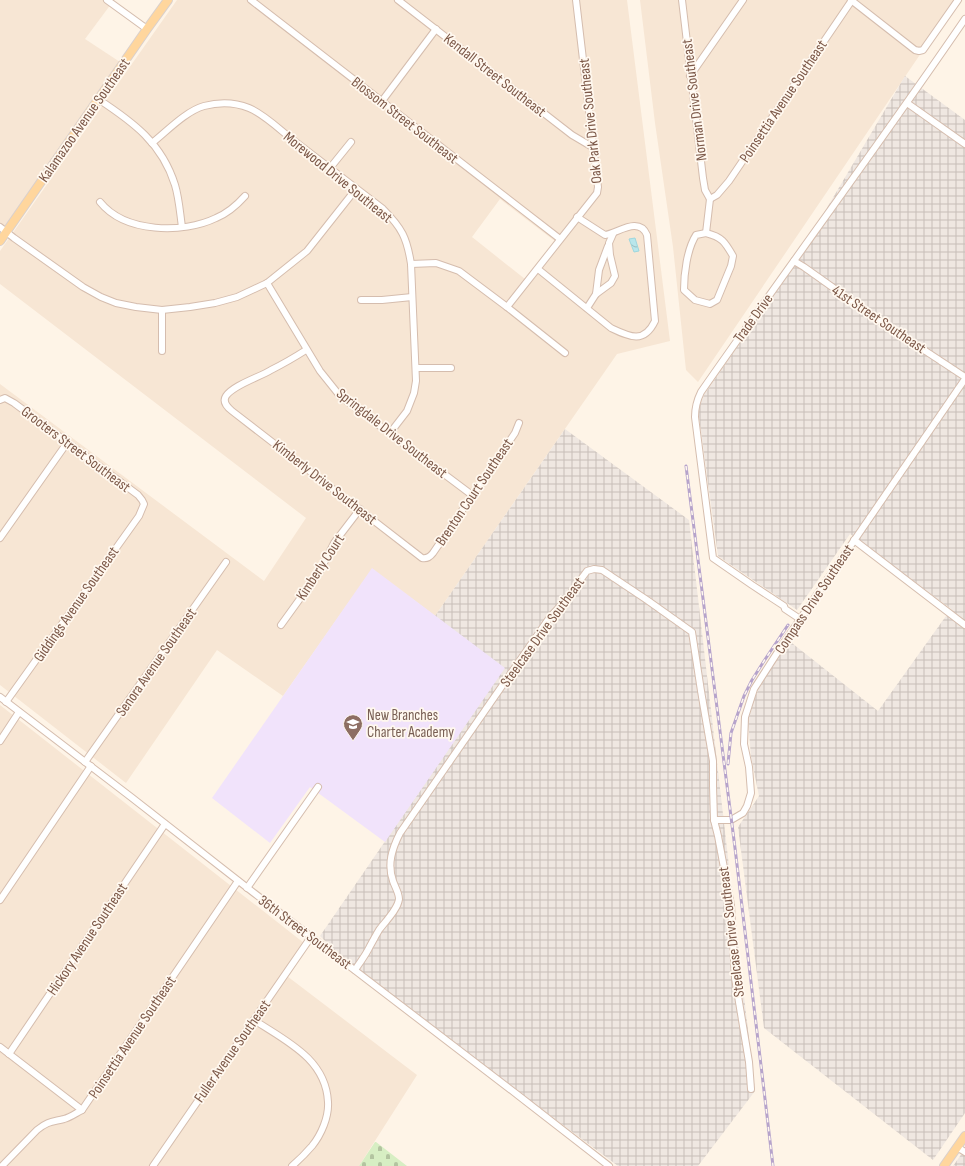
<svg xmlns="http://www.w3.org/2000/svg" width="965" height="1166" viewBox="0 0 965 1166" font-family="'Sofia Sans Condensed',sans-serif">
<defs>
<pattern id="industrial-grid" width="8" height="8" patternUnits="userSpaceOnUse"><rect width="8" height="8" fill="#efe7e1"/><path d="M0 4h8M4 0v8" fill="none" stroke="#c7beb8"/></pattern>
<pattern id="cemetery-stones" width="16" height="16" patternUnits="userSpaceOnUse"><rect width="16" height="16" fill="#d7eec3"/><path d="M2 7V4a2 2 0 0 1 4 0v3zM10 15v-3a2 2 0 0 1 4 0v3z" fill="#b3c4a0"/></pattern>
<pattern id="water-waves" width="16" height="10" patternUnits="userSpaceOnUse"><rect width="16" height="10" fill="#b9e6eb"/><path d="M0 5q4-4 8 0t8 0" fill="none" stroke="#9bbdc0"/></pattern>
</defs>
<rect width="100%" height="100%" fill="#fef4e7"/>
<g fill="#f7e6d4" fill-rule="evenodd">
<polygon points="0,0 114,0 85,39 120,62 0,233"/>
<path d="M 177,0 L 627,0 L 670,341 L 617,354 L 435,616 L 372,569 L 283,696 L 217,650 L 126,783 L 0,685 L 0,384 L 264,581 L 306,518 L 0,284 L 0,251 ZM 500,199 L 560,245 L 530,283 L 472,237 Z"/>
<polygon points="640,0 957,0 698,382 686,370 673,247 655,123"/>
<polygon points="0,705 304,943 283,973 417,1075 359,1166 0,1166"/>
</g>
<g fill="url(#industrial-grid)">
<polygon points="905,76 965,120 965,1113 933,1160 764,1028 738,827 759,796 751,757 748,720 754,699 767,671 788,640 878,711 951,609 850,534 797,610 718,556 698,410 704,395 789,272"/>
<polygon points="565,429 689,520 755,1091 698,1166 618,1166 355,970 320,936 504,668 435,616"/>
<polygon points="965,1149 965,1166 953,1166"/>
</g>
<polygon fill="#f1e3fb" points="372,568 505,668 385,842 310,787 270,843 212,798"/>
<polygon fill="url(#cemetery-stones)" points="375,1142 376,1142 407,1166 359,1166"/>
<polygon fill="url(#water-waves)" stroke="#9ed7de" points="635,238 639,251 634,252 629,239"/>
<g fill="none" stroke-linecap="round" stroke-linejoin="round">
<defs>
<g id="minor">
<polyline points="107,0 147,29"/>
<polyline points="251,0 560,239"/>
<polyline points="398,0 572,135 594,148"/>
<polyline points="682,0 703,178 705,190 710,199"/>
<polyline points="851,0 915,50 919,51 923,50 958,0"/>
<polyline points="690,76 743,0"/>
<path d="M 98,99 C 133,122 162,143 175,185 C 179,198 180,213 182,227"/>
<polyline points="382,101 436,29"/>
<polyline points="907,103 965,144"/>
<path d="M 152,143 C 167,131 186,111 204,106 C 219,102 234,102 249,108 C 264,114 280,130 293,140 C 323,163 353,186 383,209 C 402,228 407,238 411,264 L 416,381 L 414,393 L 407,411 L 390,433"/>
<polyline points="330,168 351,142"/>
<polyline points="710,199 717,195 729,181 852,0"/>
<path d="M 100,202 C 125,233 183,234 216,218 C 228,213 237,205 245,196"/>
<polyline points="0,227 14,238 83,287 101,297 116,303 136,307 162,310 190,307 215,303 237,297 267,283 307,251 356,189"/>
<path d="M 706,233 C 722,237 725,242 733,256 L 731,266 L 717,300 L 710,304 L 695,300 L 684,290 C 684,274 687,249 696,235 Z"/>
<polyline points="706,233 710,199"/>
<polyline points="794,261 804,267 880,321 965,377"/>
<polyline points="411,264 436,263 459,271 507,307 565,353"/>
<path d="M 538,269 L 611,328 C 630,337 644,344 655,321 L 647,235 C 639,216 618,233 605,235 L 577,217"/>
<polyline points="267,283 320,371 340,396 472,495"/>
<polyline points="596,294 599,270 608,246"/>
<polyline points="361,300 382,300 412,297"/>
<polyline points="507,307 597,193 598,187 576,0"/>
<polyline points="587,308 596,294 611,283 615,276 610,255 609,243 613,234"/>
<polyline points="162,310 162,351"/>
<path d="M 306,350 C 295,357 283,364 271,370 C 260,377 233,385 226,396 C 222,402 227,407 232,411 L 422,558 C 427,559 430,557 433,553 L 515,433 L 519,423"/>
<polyline points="416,368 451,368"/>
<polyline points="0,400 5,398 14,403 138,495 142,500 144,504 139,516 6,702"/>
<polyline points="0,538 67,443"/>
<polyline points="854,540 965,625"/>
<path d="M 800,619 L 785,609 L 784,606 L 752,585 L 713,558 L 695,417 C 695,407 697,400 701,392 C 788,267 879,145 965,19"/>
<polyline points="281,625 320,571 334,543 360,509"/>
<polyline points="0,697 131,797 254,893 519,1096 609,1166"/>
<polyline points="0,741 19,712"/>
<polyline points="85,762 226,562"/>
<polyline points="714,820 731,820 743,813 747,806 751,793 749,767 744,744 745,717 754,689 781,647 965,379"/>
<polyline points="247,888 318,787"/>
<polyline points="0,900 91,766"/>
<path d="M 355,970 C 360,962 366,955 370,946 C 373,941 376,935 379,930 C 385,922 398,909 399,899 C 399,893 395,887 393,881 C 387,864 392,849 400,833 L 550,617 L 565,601 L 587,571 L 594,569 L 602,570 L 647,600 L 692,632 L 701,691 L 713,761 L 713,786 L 714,820 L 718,836 L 731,905 L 735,978 L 749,1062 L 751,1089"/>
<path d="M 254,1020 C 286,1041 326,1059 328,1102 C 329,1117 321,1135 312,1146 C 306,1153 299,1160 292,1166"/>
<polyline points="0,1047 82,1110"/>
<polyline points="9,1054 165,824"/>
<polyline points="957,1147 965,1152"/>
<path d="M 2,1166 L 37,1130 C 48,1121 52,1122 64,1119 C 71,1117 76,1113 82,1110 L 238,881"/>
<polyline points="153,1166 311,937"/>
</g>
<g id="major">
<polyline points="0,241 147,29 168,0"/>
<polyline points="944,1166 965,1136"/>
</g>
</defs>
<use href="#minor" stroke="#d5bdae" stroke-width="8"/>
<use href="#major" stroke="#dad0cc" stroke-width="10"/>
<use href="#minor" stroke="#fff" stroke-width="6"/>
<use href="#major" stroke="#ffd69d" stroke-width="8"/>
<defs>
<g id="rail">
<polyline points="686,466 735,848 773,1166"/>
<polyline points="728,764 731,733 744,696 752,680 764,661 788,625"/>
</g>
</defs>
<use href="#rail" stroke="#b6a3cb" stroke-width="3"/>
<use href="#rail" stroke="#fff8ef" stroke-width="1.5" stroke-dasharray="4.5" stroke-linecap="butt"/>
</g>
<defs>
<symbol id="school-pin" viewBox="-11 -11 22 30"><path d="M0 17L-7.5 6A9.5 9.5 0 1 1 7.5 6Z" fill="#8d6e63" stroke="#fff8ef"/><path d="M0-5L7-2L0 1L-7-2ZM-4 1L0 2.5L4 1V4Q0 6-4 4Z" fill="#fff"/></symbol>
</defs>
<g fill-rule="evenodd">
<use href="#school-pin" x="342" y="713" width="22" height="30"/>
</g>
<g text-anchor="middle" stroke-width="3.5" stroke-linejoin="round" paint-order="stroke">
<g font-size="15" fill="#7c5848" stroke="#fff8ef">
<text transform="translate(495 75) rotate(38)" y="5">Kendall Street Southeast</text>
<text transform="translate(694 100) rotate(-97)" y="5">Norman Drive Southeast</text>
<text transform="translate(783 101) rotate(-56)" y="5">Poinsettia Avenue Southeast</text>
<text transform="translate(84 120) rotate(-55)" y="5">Kalamazoo Avenue Southeast</text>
<text transform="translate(405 120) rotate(38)" y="5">Blossom Street Southeast</text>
<text transform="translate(590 121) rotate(-96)" y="5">Oak Park Drive Southeast</text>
<text transform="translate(338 177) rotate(39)" y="5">Morewood Drive Southeast</text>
<text transform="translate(753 318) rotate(-54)" y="5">Trade Drive</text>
<text transform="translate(879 319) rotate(34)" y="5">41st Street Southeast</text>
<text transform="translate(392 433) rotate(38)" y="5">Springdale Drive Southeast</text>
<text transform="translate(76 449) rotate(37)" y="5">Grooters Street Southeast</text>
<text transform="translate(325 482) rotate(38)" y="5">Kimberly Drive Southeast</text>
<text transform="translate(474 492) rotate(-56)" y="5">Brenton Court Southeast</text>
<text transform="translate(320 567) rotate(-57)" y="5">Kimberly Court</text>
<text transform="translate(814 599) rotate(-56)" y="5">Compass Drive Southeast</text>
<text transform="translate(76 604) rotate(-55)" y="5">Giddings Avenue Southeast</text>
<text transform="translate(542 632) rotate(-54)" y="5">Steelcase Drive Southeast</text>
<text transform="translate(156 662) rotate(-55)" y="5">Senora Avenue Southeast</text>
<text transform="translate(305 932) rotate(37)" y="5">36th Street Southeast</text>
<text transform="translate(731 932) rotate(-97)" y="5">Steelcase Drive Southeast</text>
<text transform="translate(87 939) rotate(-56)" y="5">Hickory Avenue Southeast</text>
<text transform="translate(132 1037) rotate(-56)" y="5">Poinsettia Avenue Southeast</text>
<text transform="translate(232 1051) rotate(-55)" y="5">Fuller Avenue Southeast</text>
</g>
<g font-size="15" fill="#785e54" stroke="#fff8ef" text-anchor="start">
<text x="367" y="720">New Branches<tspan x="367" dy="17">Charter Academy</tspan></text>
</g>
</g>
</svg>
